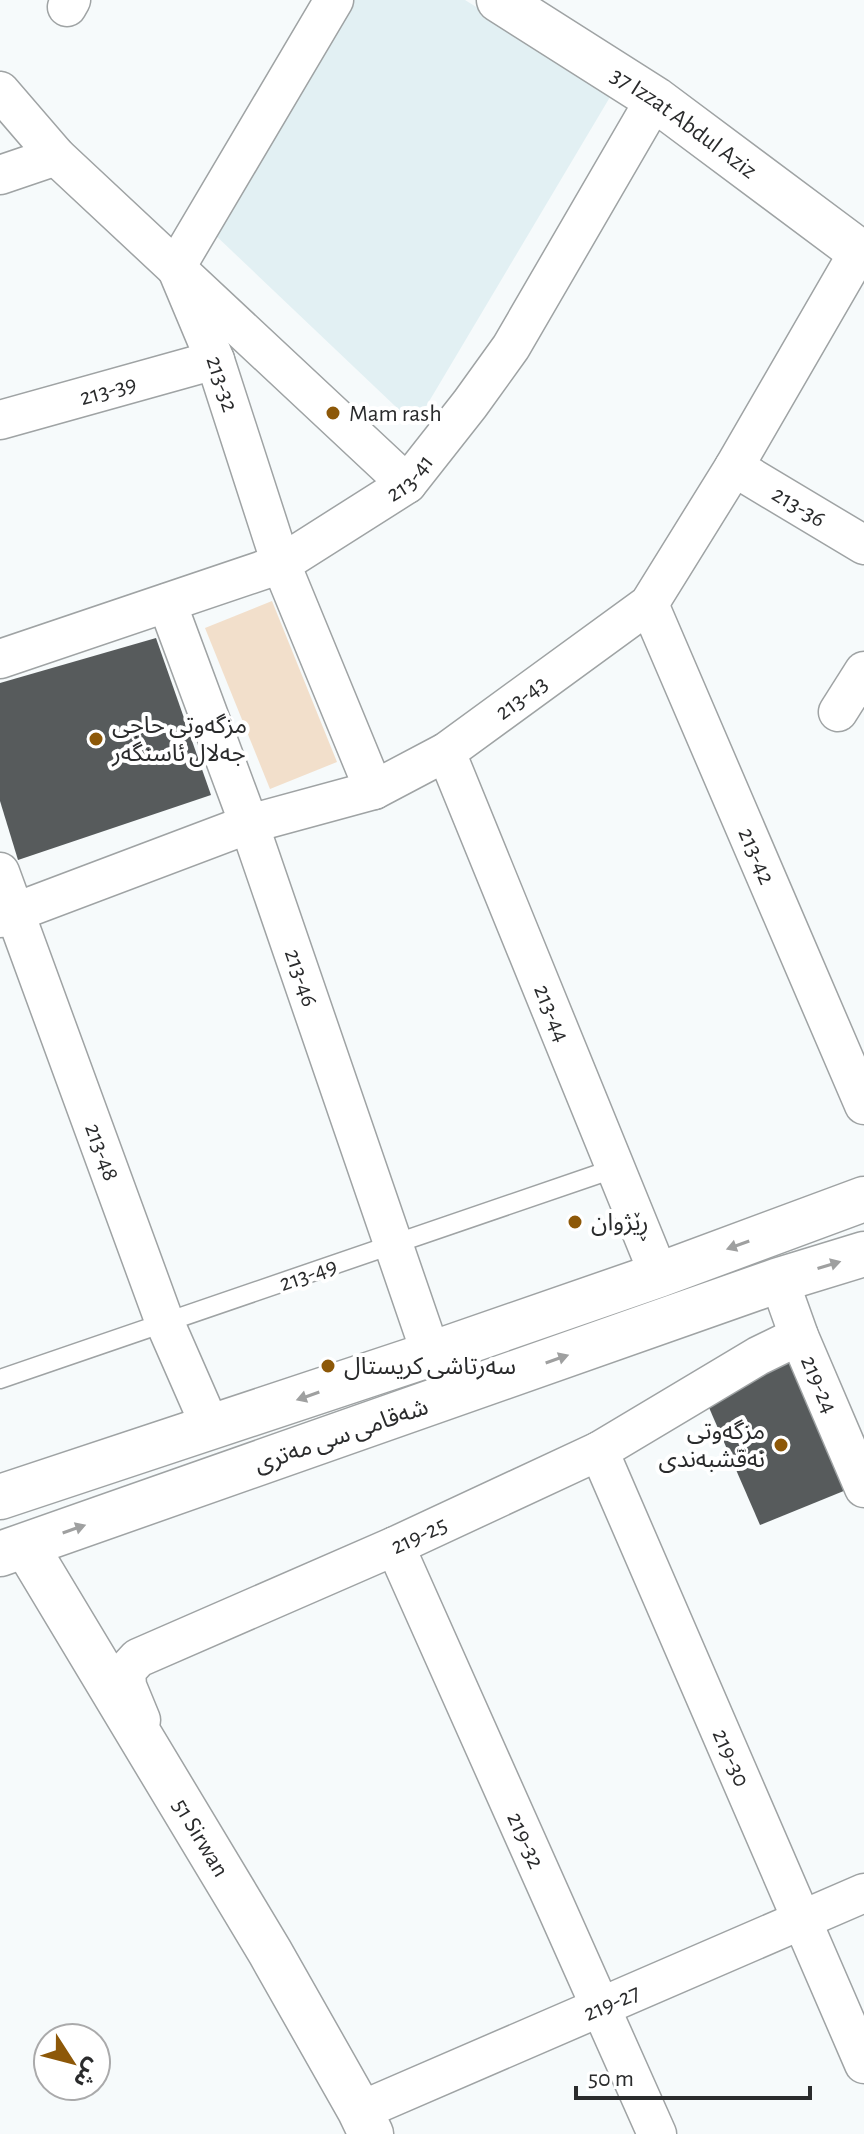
<svg xmlns="http://www.w3.org/2000/svg" width="864" height="2134" viewBox="0 0 864 2134" font-family="'Alegreya Sans','Noto Sans Arabic',sans-serif">
<rect width="100%" height="100%" fill="#f6fafb"/>
<polygon fill="#e2f0f3" points="347,0 465,0 613,92 415,425 212,232"/>
<polygon fill="#f2dfcb" points="272,601 337,762 270,789 205,628"/>
<g fill="#575b5c">
<polygon points="156,638 211,795 18,860 0,801 0,683"/>
<polygon points="797,1359 856,1486 760,1525 707,1403"/>
</g>
<g fill="none" stroke-linecap="round" stroke-linejoin="round">
<defs>
<polyline id="service" points="0,1379 616,1168"/>
<g id="minor">
<path id="s1" d="M 334,0 L 176,267 L 215,360 L 281,564 L 374,790"/>
<polyline points="67,7 71,0"/>
<polyline points="0,91 56,156 407,484"/>
<polyline points="0,175 56,156"/>
<path id="s2" d="M 0,420 L 215,360"/>
<path id="s3" d="M 734,467 L 864,545"/>
<path id="s4" d="M 167,603 L 249,824 L 431,1354"/>
<path id="s5" d="M 649,604 L 864,1105"/>
<path id="s6" d="M 0,659 L 281,564 L 407,484 L 470,404 L 511,347 L 655,99"/>
<polyline points="838,712 864,671"/>
<path id="s7" d="M 446,752 L 659,1275"/>
<path id="s8" d="M 0,872 L 165,1323 L 211,1428"/>
<path id="s9" d="M 0,918 L 249,824 L 374,790 L 446,752 L 649,604 L 734,467 L 859,251"/>
<path id="s10" d="M 779,1280 L 799,1336 L 864,1488"/>
<path id="s11" d="M 599,1451 L 864,2064"/>
<path id="s12" d="M 395,1546 L 657,2134"/>
<path id="s13" d="M 141,1720 L 127,1686 L 126,1671 L 138,1658 L 395,1546 L 599,1451 L 758,1356 L 799,1336"/>
<path id="s14" d="M 360,2111 L 864,1893"/>
</g>
<g id="tertiary">
<path id="s15" d="M 499,0 L 655,99 L 864,255"/>
</g>
<g id="secondary">
<polyline points="0,1497 431,1354 659,1275 864,1199"/>
<path id="s16" d="M 26,1546 L 270,1952 L 360,2111 L 371,2134"/>
<polyline points="0,1554 779,1280 864,1254"/>
</g>
</defs>
<use href="#service" stroke="#9fa3a4" stroke-width="21"/>
<use href="#minor" stroke="#9fa3a4" stroke-width="41"/>
<use href="#tertiary" stroke="#9fa3a4" stroke-width="47"/>
<use href="#secondary" stroke="#9fa3a4" stroke-width="47"/>
<use href="#service" stroke="#fff" stroke-width="18"/>
<use href="#minor" stroke="#fff" stroke-width="38"/>
<use href="#tertiary" stroke="#fff" stroke-width="44"/>
<use href="#secondary" stroke="#fff" stroke-width="44"/>
</g>
<defs><path id="oneway-solid" d="M-6-.8H1V-3.2L6.5 0L1 3.2V.8H-6Z" transform="scale(2)"/></defs>
<g fill="#9fa0a0">
<use href="#oneway-solid" transform="translate(738 1245) rotate(160)"/>
<use href="#oneway-solid" transform="translate(829 1265) rotate(-17)"/>
<use href="#oneway-solid" transform="translate(557 1359) rotate(-19)"/>
<use href="#oneway-solid" transform="translate(308 1396) rotate(161)"/>
<use href="#oneway-solid" transform="translate(74 1529) rotate(-19)"/>
</g>
<g fill="#8d5808" stroke="#fff" stroke-width="3">
<circle cx="333" cy="413" r="8"/>
<circle cx="96" cy="739" r="8"/>
<circle cx="575" cy="1222" r="8"/>
<circle cx="328" cy="1366" r="8"/>
<circle cx="781" cy="1445" r="8"/>
</g>
<g text-anchor="middle" stroke-width="8" stroke-linejoin="round" paint-order="stroke">
<g font-size="24" fill="#2a2b2c" stroke="#fff">
<text dy="8" stroke="none"><textPath href="#s15" startOffset="222">37 Izzat Abdul Aziz</textPath></text>
<text dy="8" stroke="none"><textPath href="#s1" startOffset="436">213-32</textPath></text>
<text dy="8" stroke="none"><textPath href="#s2" startOffset="112">213-39</textPath></text>
<text dy="8" stroke="none"><textPath href="#s6" startOffset="452">213-41</textPath></text>
<text dy="8" stroke="none"><textPath href="#s3" startOffset="76">213-36</textPath></text>
<text dy="8" stroke="none"><textPath href="#s9" startOffset="570">213-43</textPath></text>
<text dy="8" stroke="none"><textPath href="#s5" startOffset="274">213-42</textPath></text>
<text dy="8" stroke="none"><textPath href="#s4" startOffset="398">213-46</textPath></text>
<text dy="8" stroke="none"><textPath href="#s7" startOffset="282">213-44</textPath></text>
<text dy="8" stroke="none"><textPath href="#s8" startOffset="298">213-48</textPath></text>
<text transform="translate(308 1274) rotate(-19)" y="8">213-49</text>
<text dy="8" stroke="none"><textPath href="#s10" startOffset="112">219-24</textPath></text>
<text transform="translate(341 1435) rotate(-19)" y="8">شەقامی سی مەتری</text>
<text dy="8" stroke="none"><textPath href="#s13" startOffset="376">219-25</textPath></text>
<text dy="8" stroke="none"><textPath href="#s11" startOffset="334">219-30</textPath></text>
<text dy="8" stroke="none"><textPath href="#s16" startOffset="340">51 Sirwan</textPath></text>
<text dy="8" stroke="none"><textPath href="#s12" startOffset="322">219-32</textPath></text>
<text dy="8" stroke="none"><textPath href="#s14" startOffset="274">219-27</textPath></text>
</g>
<g font-size="24" fill="#2a2b2c" stroke="#fff" text-anchor="start">
<text x="349" y="421">Mam rash</text>
<text x="112" y="733">مزگەوتی حاجی<tspan x="112" dy="28">جەلال ئاسنگەر</tspan></text>
<text x="591" y="1230">ڕێژوان</text>
<text x="344" y="1374">سەرتاشی کریستال</text>
<text x="765" y="1439" text-anchor="end">مزگەوتی<tspan x="765" dy="28">نەقشبەندی</tspan></text>
</g>
</g>
<g transform="translate(72 2062) rotate(126)"><circle r="38" fill="#ffffff" stroke="#aaaaab" stroke-width="2"/>
<path d="M0-6L14 30L0 20L-14 30Z" fill="#8d5808"/>
<text y="-12" font-size="22" font-weight="bold" text-anchor="middle" fill="#2a2b2c">ش</text>
</g>
<path d="M576 2086v12h234v-12" fill="none" stroke="#2a2b2c" stroke-width="4"/>
<text x="588" y="2086" font-size="24" fill="#2a2b2c" stroke="#ffffff" stroke-width="6" paint-order="stroke">50 m</text>
</svg>
